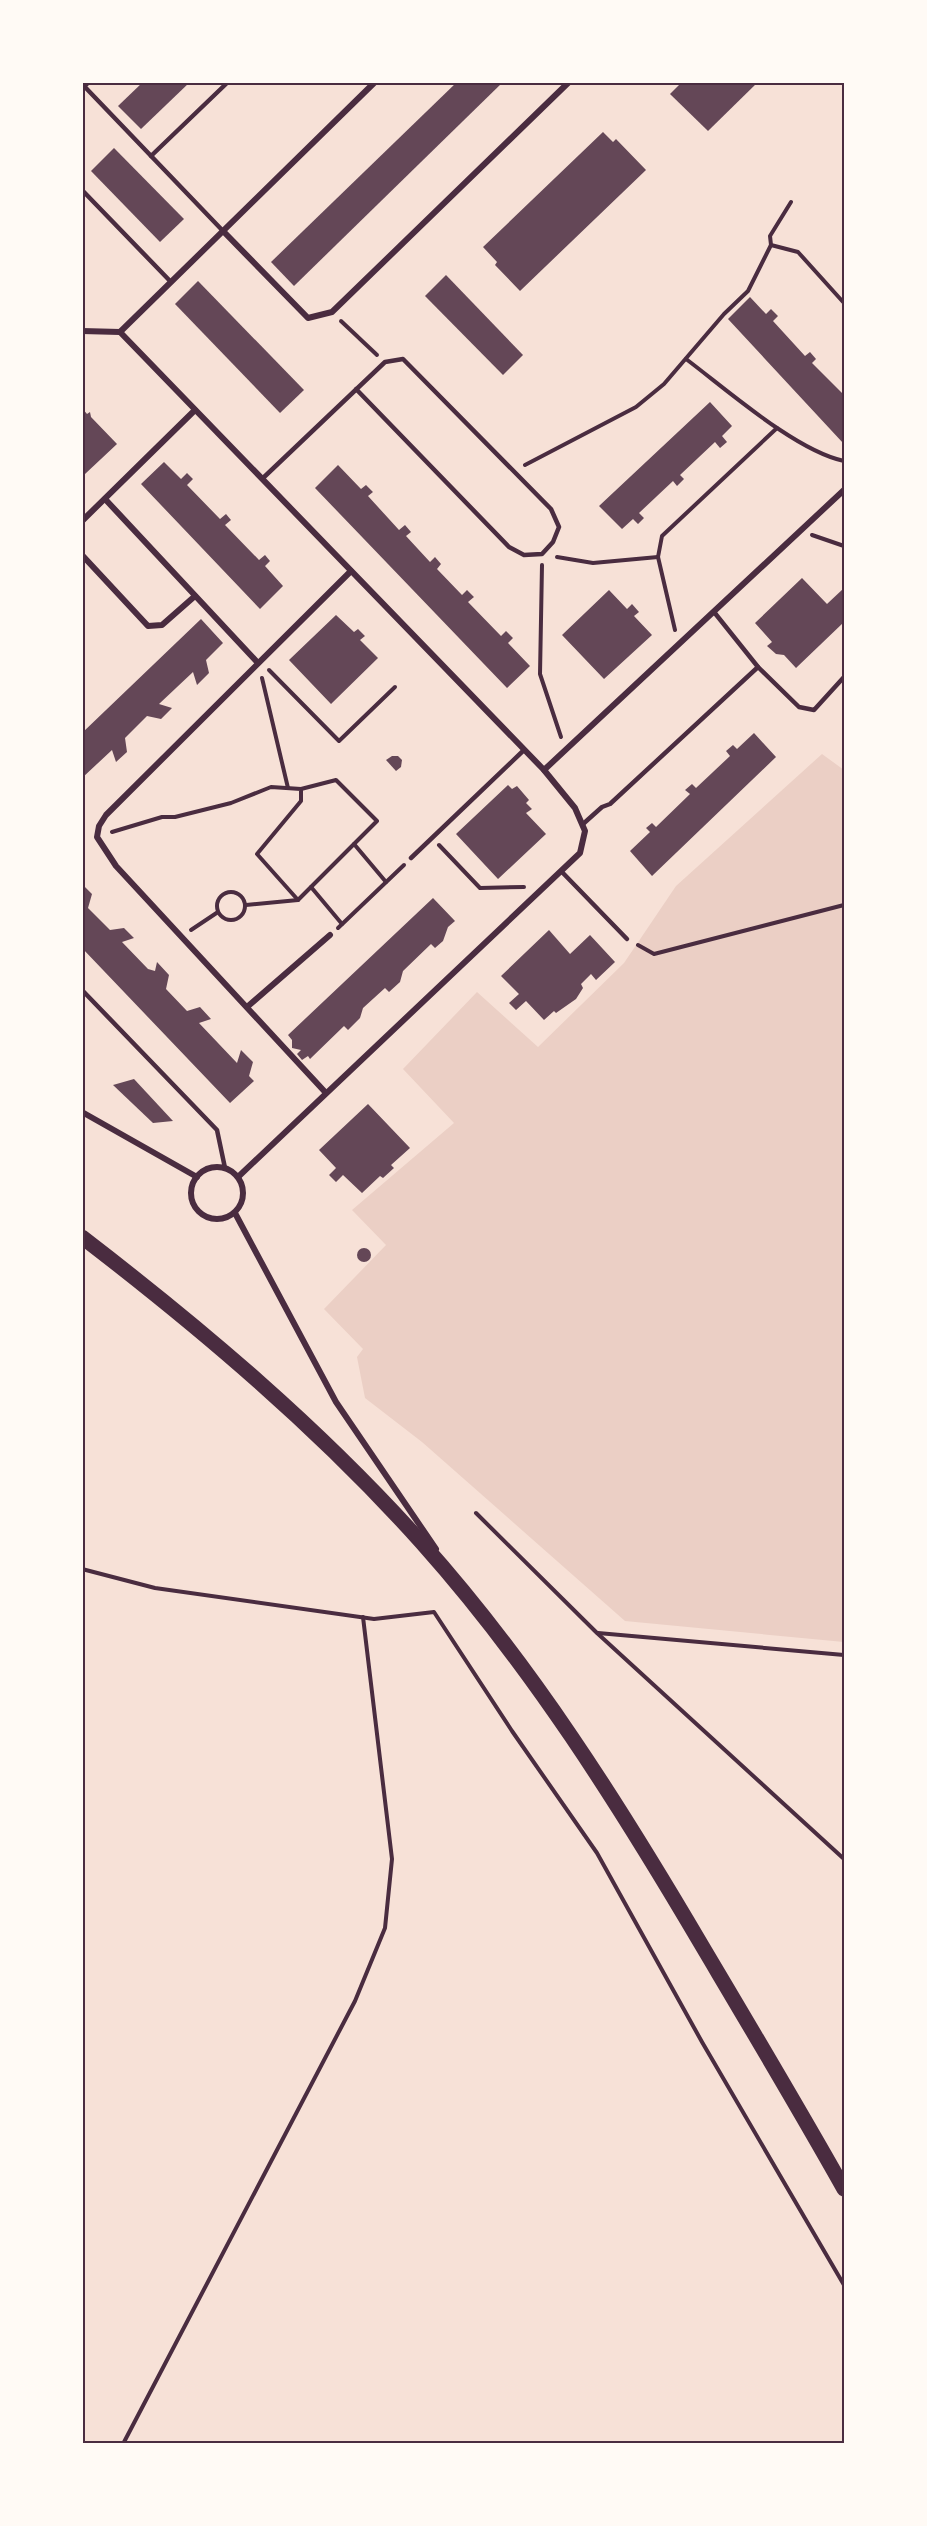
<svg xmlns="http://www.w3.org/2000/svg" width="927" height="2526" viewBox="0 0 927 2526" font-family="'Sofia Sans Condensed',sans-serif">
<rect width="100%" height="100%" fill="#f7e1d7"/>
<polygon fill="#ebcfc5" points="822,754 844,770 844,1642 625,1621 422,1442 365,1398 357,1357 363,1349 324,1309 386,1245 352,1210 454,1123 403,1069 477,992 538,1047 624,963 676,886"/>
<g fill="#644757">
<polygon points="143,82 190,82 141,129 118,106"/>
<polygon points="457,82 503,82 294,286 271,262"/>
<polygon points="682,82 758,82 708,131 670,94"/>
<polygon points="603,132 613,142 616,139 646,170 520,291 495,265 497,262 483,247"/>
<polygon points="114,148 184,219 160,242 91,171"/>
<polygon points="446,275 523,355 503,375 425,296"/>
<polygon points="198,281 304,390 280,413 175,304"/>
<polygon points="750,297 766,314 771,309 778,316 773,321 805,356 810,352 816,359 812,363 844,395 843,443 728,319"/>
<polygon points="710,402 732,426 722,436 727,442 720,448 715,442 680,475 684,479 677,486 673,481 639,513 644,518 638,524 633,519 622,529 599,506"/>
<polygon points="82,408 87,414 90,412 91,417 117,444 85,474 82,471"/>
<polygon points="164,462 181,479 187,473 193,479 187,485 220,519 226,514 231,520 225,525 259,560 265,555 270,561 265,566 283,586 260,609 141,484"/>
<polygon points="338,465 361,489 366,485 373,492 368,496 399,530 405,525 411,532 406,536 430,562 435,557 441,564 437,569 462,595 467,590 474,597 468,602 501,636 506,631 513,638 508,643 530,666 507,688 315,488"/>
<polygon points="802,578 827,604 844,588 844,622 796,668 784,655 776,654 767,646 772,642 755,623"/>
<polygon points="609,590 627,609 632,604 639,612 634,616 652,635 604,679 562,635"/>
<polygon points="336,615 354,632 358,629 365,636 360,640 378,658 331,704 289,660"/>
<polygon points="201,619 223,643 206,660 209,673 197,685 193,672 159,704 172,708 161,719 147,716 125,738 127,752 116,762 112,750 82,778 82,733"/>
<polygon points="754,733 776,757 652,876 630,851 650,832 646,828 652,823 656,827 690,794 685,790 692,784 696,788 730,756 726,751 733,745 737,749"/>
<polygon points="392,756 398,756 402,760 401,767 396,771 386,760"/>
<polygon points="508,785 512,789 517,786 529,800 526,803 532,809 526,813 546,834 498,879 456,834"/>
<polygon points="82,884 92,894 88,908 110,930 124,928 134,938 122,942 148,969 155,971 157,962 169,975 166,989 187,1011 200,1007 211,1019 199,1023 237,1063 241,1050 253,1062 249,1076 254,1081 230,1103 82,948"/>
<polygon points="433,898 455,921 448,927 443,941 435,948 431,944 403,971 400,982 389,992 385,988 363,1008 360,1018 348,1030 344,1026 310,1059 308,1056 302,1060 297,1054 301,1050 292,1048 292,1040 288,1035"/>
<polygon points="549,930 570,954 590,935 615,962 596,980 591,974 581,984 583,988 576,999 556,1013 554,1011 544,1020 526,1001 516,1010 509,1003 519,994 501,976"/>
<polygon points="134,1079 173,1121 153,1123 113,1085"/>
<polygon points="368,1104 410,1148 391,1165 394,1168 383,1178 380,1176 362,1193 343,1175 336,1182 329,1175 336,1168 319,1150"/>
<circle cx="364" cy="1255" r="7"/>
</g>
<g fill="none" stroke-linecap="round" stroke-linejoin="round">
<g stroke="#4a2c40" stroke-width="4">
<polyline points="791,202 770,236 771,245 798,252 844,303"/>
<polyline points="341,321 377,355"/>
<path d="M 686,359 C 726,389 796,451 844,461"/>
<polyline points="525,465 636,407 664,384 724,314 748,291 771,245"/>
<polyline points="812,535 844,546"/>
<polyline points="557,557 593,563 658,557"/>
<polyline points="542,565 540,674 561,737"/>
<polyline points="675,630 658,557 662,536 777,428"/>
<polyline points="269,670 339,741 395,687"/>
<polyline points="262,678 288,788"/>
<polyline points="112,832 162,817 175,817 231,803 271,787 301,789 336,780 377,821 298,900 257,854 301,801 301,789"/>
<polyline points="354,844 386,882"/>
<polyline points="439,845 480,888 524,887"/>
<polyline points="311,887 342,924"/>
<circle cx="231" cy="906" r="14"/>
<polyline points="246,905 298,900"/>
<polyline points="338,928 404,865"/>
<polyline points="191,930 218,912"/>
<polyline points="638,945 654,954 844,905"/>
<polyline points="476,1513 597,1633 844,1859"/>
<polyline points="82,1569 155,1588 374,1619 434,1612 512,1731 597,1853 702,2042 844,2285"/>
<polyline points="598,1633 844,1655"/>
<polyline points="123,2444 355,2001 385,1928 392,1859 363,1617"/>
</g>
<g stroke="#4a2c40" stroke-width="4.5">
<polyline points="84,86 223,231"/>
<polyline points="151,156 228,82"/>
<polyline points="82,190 171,282"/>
<polyline points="262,479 385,362 403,359 551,509 559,527 553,542 542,554 524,555 509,547 356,389"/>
<polyline points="714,612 758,667 799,707 814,710 844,677"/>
<polyline points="583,824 602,807 610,804 758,667"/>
<polyline points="411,858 524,750"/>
<polyline points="561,871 627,939"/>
<polyline points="82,990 217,1130 225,1168"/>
</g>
<g stroke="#4a2c40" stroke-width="6">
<polyline points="82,87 88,82"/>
<polyline points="224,232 308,318 332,312 569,82"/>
<polyline points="82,331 120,332 375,82"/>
<polyline points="120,332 544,770 575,808 585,831 580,853 238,1177"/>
<polyline points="105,499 258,663"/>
<polyline points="82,521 195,410"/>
<polyline points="82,555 148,626 162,625 195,596"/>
<polyline points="544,770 844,490"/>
<polyline points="247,1007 330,935"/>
<polyline points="326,1093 116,866 97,837 99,826 106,815 351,571"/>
<polyline points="82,1112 197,1177"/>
<circle cx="217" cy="1193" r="26"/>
<polyline points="235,1213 336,1402 436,1549"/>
</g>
<path stroke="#4a2c40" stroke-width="15" d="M 82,1237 C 203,1330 320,1429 422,1543 C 531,1665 618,1803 701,1944 C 749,2025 798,2107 844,2189"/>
</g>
<rect width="927" height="2526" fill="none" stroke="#fffaf5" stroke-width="168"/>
<rect x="84" y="84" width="759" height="2358" fill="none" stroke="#4a2c40" stroke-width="2"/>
</svg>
